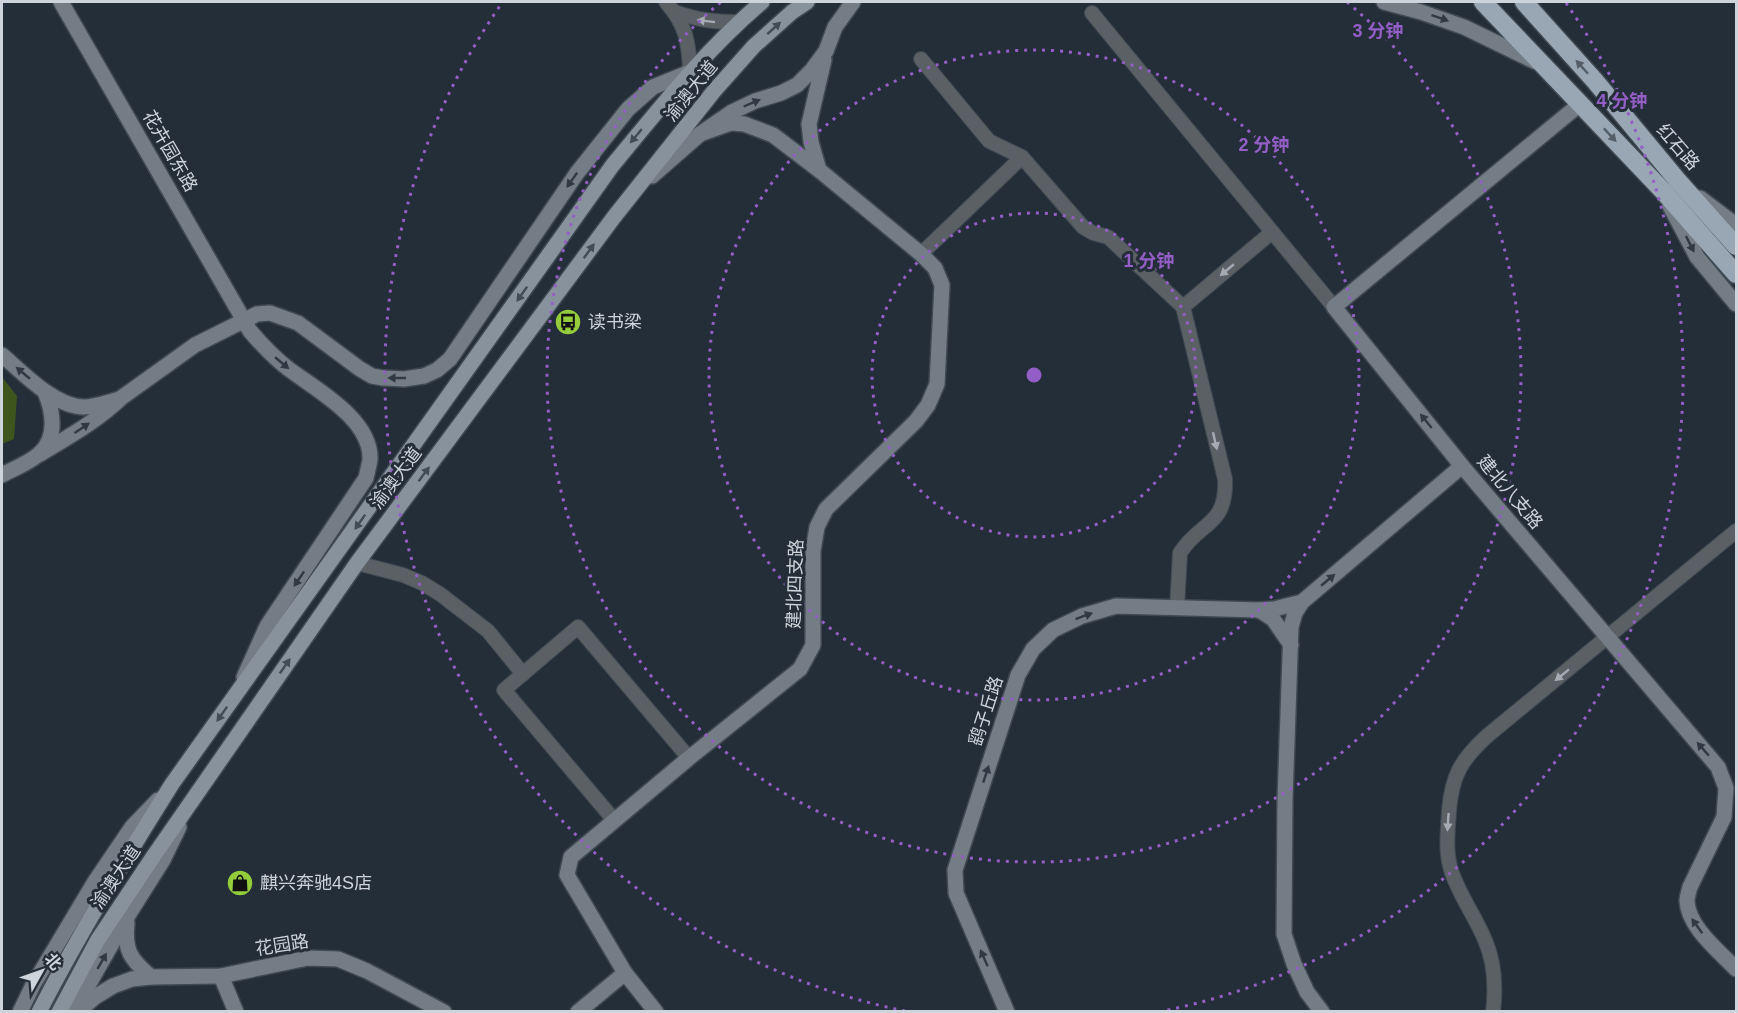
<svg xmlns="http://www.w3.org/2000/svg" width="1738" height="1013" viewBox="0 0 1738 1013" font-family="Arial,'Noto Sans SC',sans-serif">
<rect width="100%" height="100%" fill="#242e38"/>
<polygon fill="#3e551d" points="2,377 17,396 14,439 2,444"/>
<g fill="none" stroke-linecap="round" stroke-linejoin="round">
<defs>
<g id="street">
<path d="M 666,2 C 686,25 689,42 690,72"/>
<path d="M 675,12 C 698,20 714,22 737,22"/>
<polyline points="1092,13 1334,307"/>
<polyline points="921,59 989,141 1022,157 1083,227 1093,233 1108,237 1183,307"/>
<polyline points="921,254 1022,157"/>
<polyline points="357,563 403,575 422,583 440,594 488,631 523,674"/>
<path d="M 1177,608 L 1180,553 C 1200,521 1227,527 1225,479 L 1183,307 L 1272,232"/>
<polyline points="614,820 504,690 578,627 689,758"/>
<path d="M 1493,1012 C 1496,987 1495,963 1485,940 C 1475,916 1459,895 1451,870 C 1445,850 1448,831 1449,811 C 1452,775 1461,760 1487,736 L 1736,531"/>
</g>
<g id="secondary">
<path d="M 61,2 L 250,331 C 262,345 275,359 290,370 C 317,390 372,420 370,460 C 369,466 367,473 366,478 L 267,626 L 244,677"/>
<polyline points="1384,2 1421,12 1464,27 1536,62"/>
<path d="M 1580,104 L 1334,307 L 1462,466 L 1718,767 L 1726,788 L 1724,817 L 1690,887 C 1689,891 1687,897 1687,901 C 1688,927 1719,951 1736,969"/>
<polyline points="819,170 811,142 809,124 824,60"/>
<polyline points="652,176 700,134 732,112 755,101 781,93 797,85 812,70 826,51 835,27 853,2"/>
<polyline points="1700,198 1736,225"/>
<polyline points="1670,206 1697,257 1736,304"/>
<path d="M 2,355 C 23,373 55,407 84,407 C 95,407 105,403 116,400"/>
<path d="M 40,454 C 68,437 97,421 121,398 L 195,345 L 257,314 L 270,313 L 298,323 L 360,369 L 372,376 L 383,378 L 404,379 L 424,376 L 437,370 L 450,359 L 577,173 L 628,109 L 653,87 L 690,72"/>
<path d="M 2,475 C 13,469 29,463 39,454 C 58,438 53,411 45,392"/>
<polyline points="1259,610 1273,619 1291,645"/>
<path d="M 127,923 C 124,950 130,959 151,977"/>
<polyline points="221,976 236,1012"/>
<polyline points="20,1012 33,985 94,883 132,827 158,800"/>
<polyline points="73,1012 127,917 163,860 179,827"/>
<polyline points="78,1012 95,997 113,986 132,979 151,977 221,976 308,958 338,959 367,971 444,1012"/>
<polyline points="578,1012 625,973"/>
<polyline points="656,1012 625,973 567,875 571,857 689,758 800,669 813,645 813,551 817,527 826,509 916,421 928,405 937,384 942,285 935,268 921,254 819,170 773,135 744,124 731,123 700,134"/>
<polyline points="1007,1012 956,893 955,870 1018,675 1033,649 1053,630 1082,616 1116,606 1259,610 1274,609 1302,602"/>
<polyline points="1322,1012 1307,992 1294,964 1284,934 1285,799 1291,627 1295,613 1302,602 1462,466"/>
</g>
<g id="primary">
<path d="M 39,1012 C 79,934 125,859 172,784 L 612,166 C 659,109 705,50 762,2"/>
<polyline points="59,1012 97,941 153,857 357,563 614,217 714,91 754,46 792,12 807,2"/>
</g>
<g id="highway">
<polyline points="1483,2 1664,192 1736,274"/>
<polyline points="1524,2 1595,81 1678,181 1736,246"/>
</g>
</defs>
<use href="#street" stroke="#3f4952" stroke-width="16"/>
<use href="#secondary" stroke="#3f4952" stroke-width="18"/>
<use href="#primary" stroke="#3f4952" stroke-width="18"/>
<use href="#highway" stroke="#3f4952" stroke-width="21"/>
<use href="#street" stroke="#5b6065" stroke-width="14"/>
<use href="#secondary" stroke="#747c85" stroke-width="15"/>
<use href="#primary" stroke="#88929d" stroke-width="15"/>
<use href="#highway" stroke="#99a6b3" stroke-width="18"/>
</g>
<defs><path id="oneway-solid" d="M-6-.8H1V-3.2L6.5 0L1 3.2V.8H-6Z" transform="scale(1.5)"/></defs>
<g fill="#303a44">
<use href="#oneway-solid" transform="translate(1440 18) rotate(19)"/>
<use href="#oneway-solid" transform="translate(752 103) rotate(-23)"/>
<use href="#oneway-solid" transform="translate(572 180) rotate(125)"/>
<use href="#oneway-solid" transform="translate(1690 244) rotate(63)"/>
<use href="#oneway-solid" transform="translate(282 363) rotate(40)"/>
<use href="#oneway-solid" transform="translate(23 373) rotate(-140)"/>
<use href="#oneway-solid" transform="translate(397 378) rotate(180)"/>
<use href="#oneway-solid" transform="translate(1426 421) rotate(-129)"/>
<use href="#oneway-solid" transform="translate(82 428) rotate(-34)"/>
<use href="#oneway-solid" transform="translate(299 579) rotate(124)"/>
<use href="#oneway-solid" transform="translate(1328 580) rotate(-40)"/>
<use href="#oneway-solid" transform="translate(1084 616) rotate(-20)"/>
<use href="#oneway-solid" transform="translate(1703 749) rotate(-131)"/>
<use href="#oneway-solid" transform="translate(986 774) rotate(-72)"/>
<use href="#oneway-solid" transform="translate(1697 926) rotate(-126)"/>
<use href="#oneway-solid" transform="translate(984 958) rotate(-114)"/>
<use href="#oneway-solid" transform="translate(102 961) rotate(-60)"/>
</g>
<g fill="#a5abb2">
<use href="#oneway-solid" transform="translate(706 21) rotate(-173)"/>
<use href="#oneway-solid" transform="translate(1227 270) rotate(140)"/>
<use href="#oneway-solid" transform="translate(1215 441) rotate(77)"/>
<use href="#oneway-solid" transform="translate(1562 675) rotate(141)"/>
<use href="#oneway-solid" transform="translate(1448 822) rotate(94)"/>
</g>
<g fill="#424c56">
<use href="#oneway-solid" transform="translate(774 28) rotate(-42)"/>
<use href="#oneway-solid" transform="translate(636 136) rotate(130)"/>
<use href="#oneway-solid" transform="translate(589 251) rotate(-54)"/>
<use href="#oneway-solid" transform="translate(522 294) rotate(125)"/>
<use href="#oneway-solid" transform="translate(424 474) rotate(-53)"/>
<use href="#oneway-solid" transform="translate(360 522) rotate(125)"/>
<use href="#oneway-solid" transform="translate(285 666) rotate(-55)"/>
<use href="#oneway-solid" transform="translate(222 714) rotate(125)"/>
</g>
<g fill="#535e69">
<use href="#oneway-solid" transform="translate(1582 67) rotate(-132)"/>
<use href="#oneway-solid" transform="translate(1610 135) rotate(47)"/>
</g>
<g fill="none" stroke="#945ec7" stroke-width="3" stroke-dasharray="3 6">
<circle cx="1034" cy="375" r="162"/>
<circle cx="1034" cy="375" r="325"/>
<path d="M1347 2A487 487 0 1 1 721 2"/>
<path d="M905 1011A649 649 0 0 1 502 3M1566 3A649 649 0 0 1 1163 1011"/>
</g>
<defs>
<symbol id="bus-disc" viewBox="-11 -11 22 22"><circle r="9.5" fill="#94cc3c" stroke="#242e38"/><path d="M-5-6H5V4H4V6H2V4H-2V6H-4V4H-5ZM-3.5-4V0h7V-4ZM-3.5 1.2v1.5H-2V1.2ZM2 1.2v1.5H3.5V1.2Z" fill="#111"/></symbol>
<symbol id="shop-disc" viewBox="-11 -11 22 22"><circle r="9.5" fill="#94cc3c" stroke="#242e38"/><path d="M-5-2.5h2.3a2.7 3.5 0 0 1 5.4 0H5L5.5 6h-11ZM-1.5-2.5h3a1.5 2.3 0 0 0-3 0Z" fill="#111"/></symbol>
</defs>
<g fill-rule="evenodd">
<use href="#bus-disc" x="553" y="307" width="30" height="30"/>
<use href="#shop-disc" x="225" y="868" width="30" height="30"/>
</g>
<g text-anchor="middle" stroke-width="6" stroke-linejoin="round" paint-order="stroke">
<g font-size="18" fill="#cdd4db" stroke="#242e38">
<text transform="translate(691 91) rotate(-51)" y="6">渝澳大道</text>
<text transform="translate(1678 147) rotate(49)" y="6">红石路</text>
<text transform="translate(170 151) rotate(60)" y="6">花卉园东路</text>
<text transform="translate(396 478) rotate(-53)" y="6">渝澳大道</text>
<text transform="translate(1510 492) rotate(50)" y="6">建北八支路</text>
<text transform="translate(795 584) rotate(-88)" y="6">建北四支路</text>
<text transform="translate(986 711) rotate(-72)" y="6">鹞子丘路</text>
<text transform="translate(116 877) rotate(-56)" y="6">渝澳大道</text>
<text transform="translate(282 945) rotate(-9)" y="6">花园路</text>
</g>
<g font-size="18" fill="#cdd4db" stroke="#242e38" text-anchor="start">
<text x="588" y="328">读书梁</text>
<text x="260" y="889">麒兴奔驰4S店</text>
</g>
</g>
<circle cx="1034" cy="375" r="9" fill="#945ec7" stroke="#242e38" stroke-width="3"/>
<g font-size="18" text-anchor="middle" font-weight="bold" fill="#945ec7" stroke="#242e38" stroke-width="6" stroke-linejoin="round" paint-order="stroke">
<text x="1378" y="37">3 分钟</text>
<text x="1622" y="107">4 分钟</text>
<text x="1264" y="151">2 分钟</text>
<text x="1149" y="267">1 分钟</text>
</g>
<rect width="1738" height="1013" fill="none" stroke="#cdd4db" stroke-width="6"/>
<g transform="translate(42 971) rotate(50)" stroke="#242e38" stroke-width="4.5" paint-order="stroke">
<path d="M0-4.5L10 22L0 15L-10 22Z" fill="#cdd4db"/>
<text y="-9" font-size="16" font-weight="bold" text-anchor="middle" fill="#cdd4db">北</text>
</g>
</svg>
